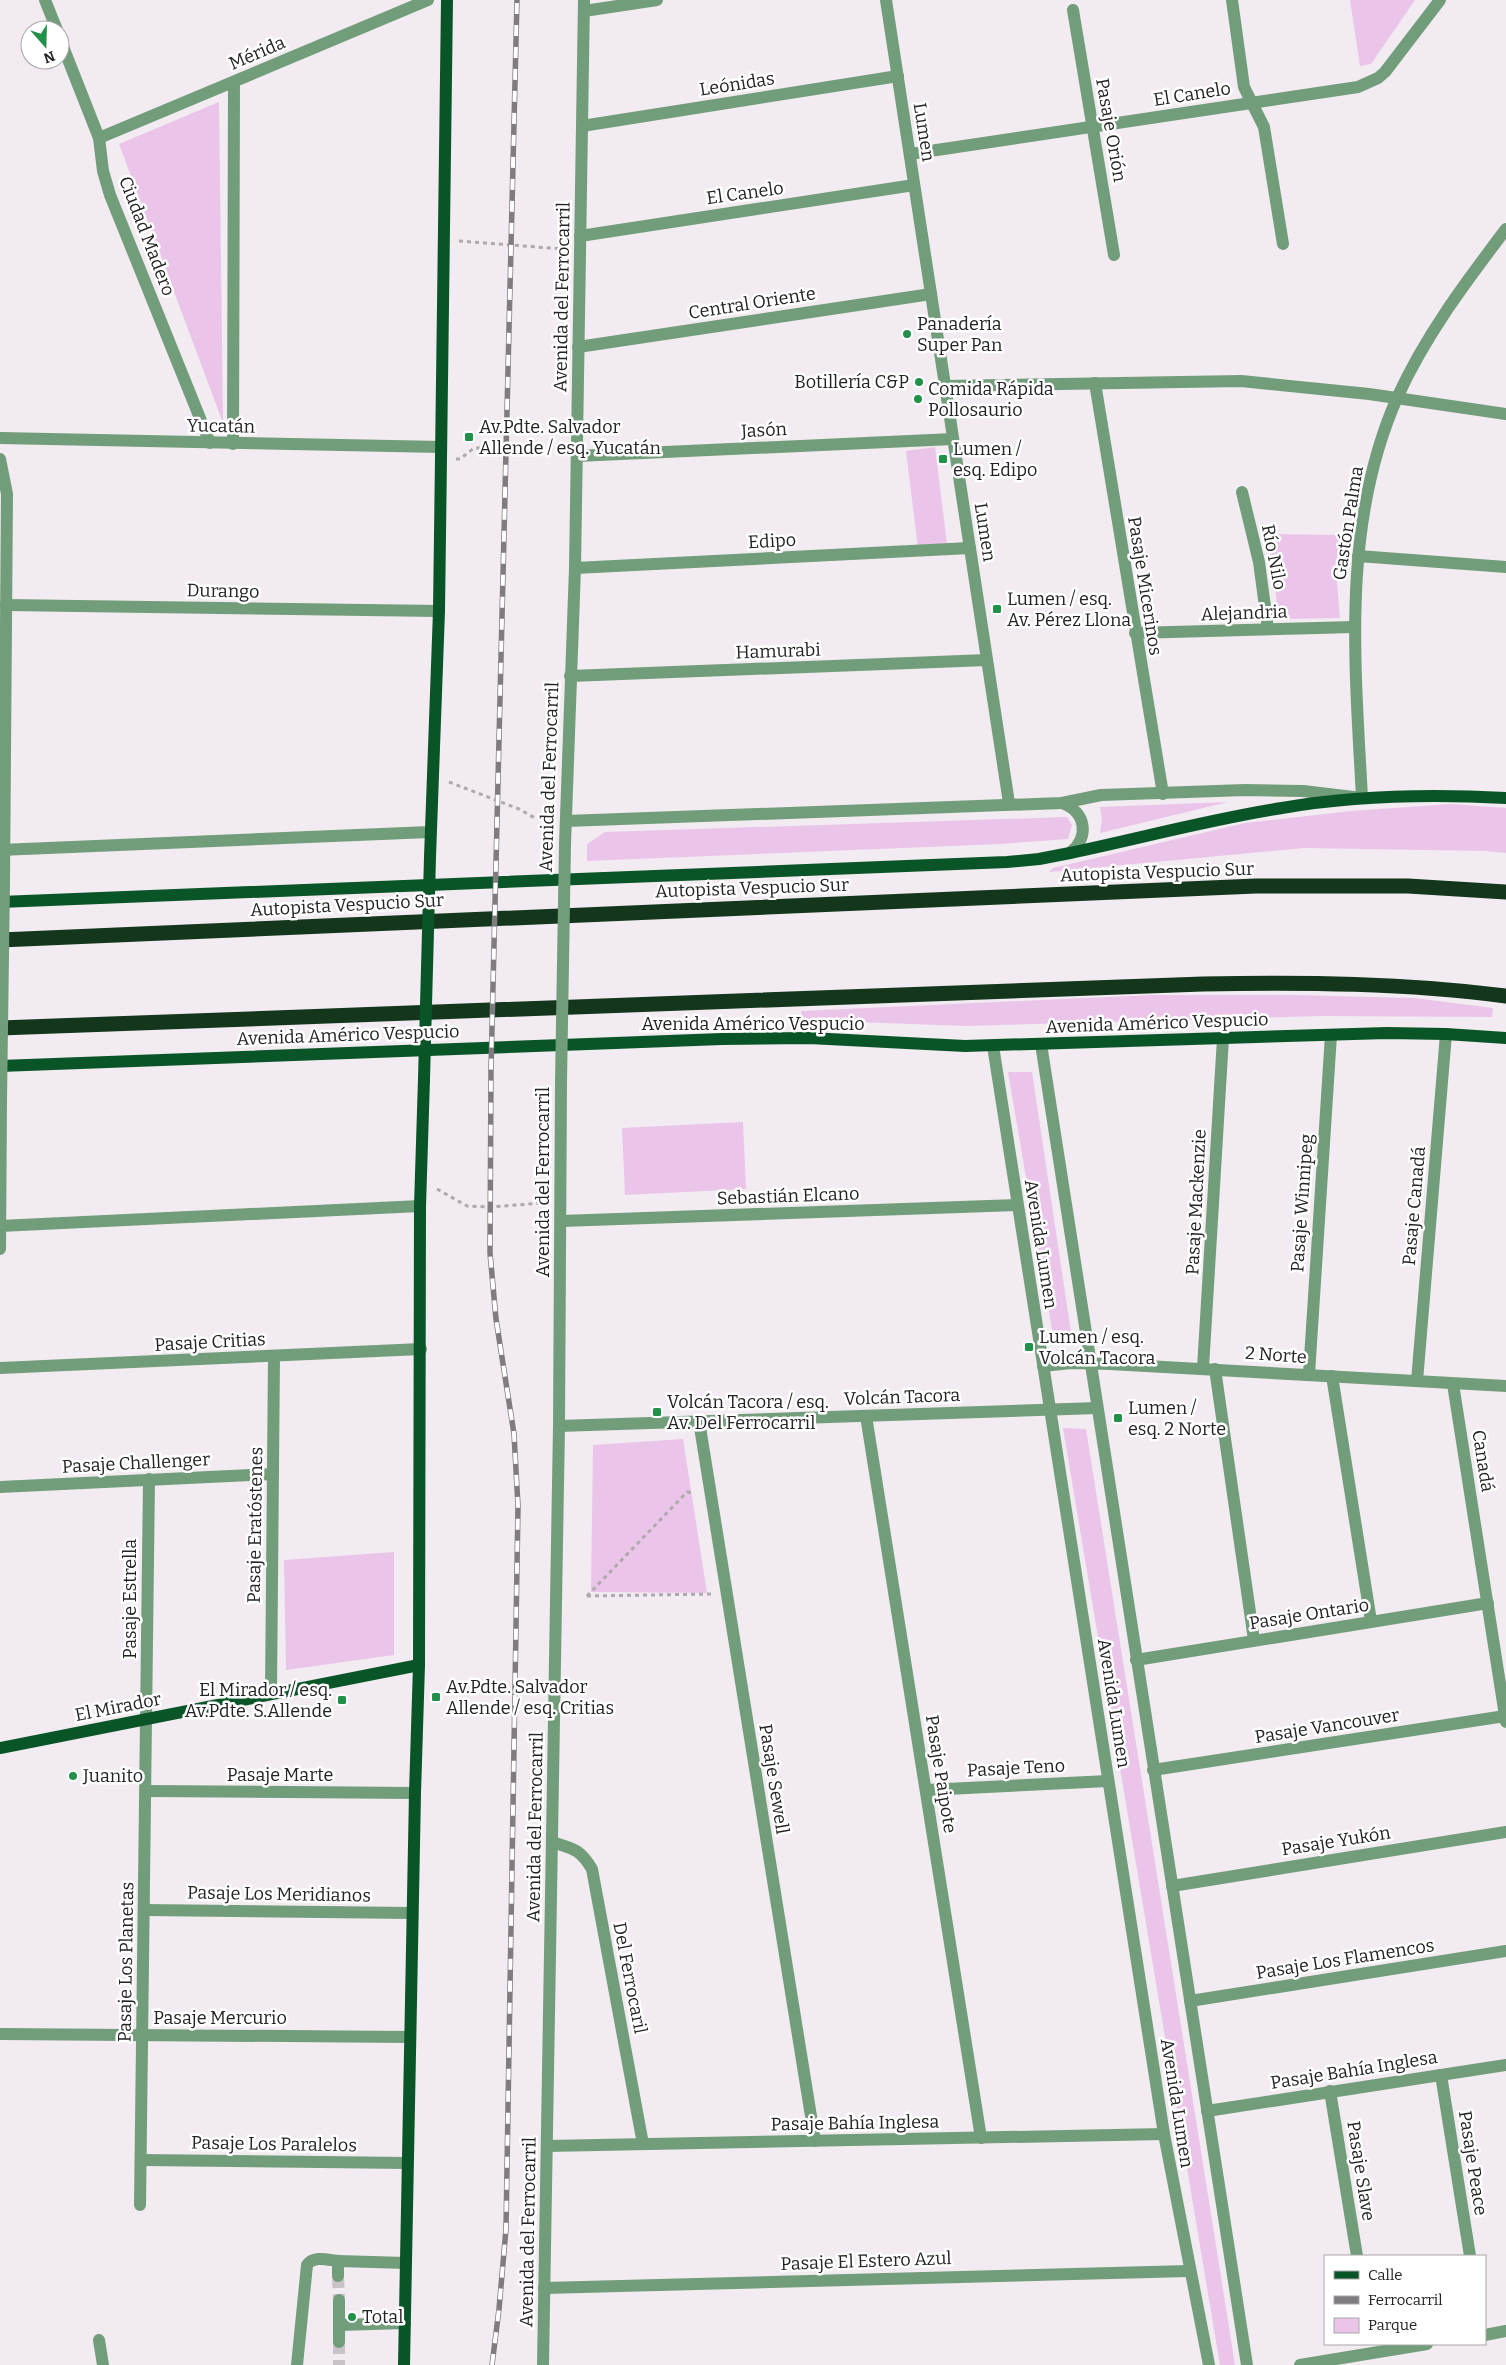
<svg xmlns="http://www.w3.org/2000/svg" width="1506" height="2365" viewBox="0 0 1506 2365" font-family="Bitter,serif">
<rect width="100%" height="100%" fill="#f2ebf1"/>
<g fill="#eac4e9">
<polygon points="1350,0 1415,0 1371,64 1360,66"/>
<polygon points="219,102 223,423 119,144"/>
<polygon points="935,447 947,544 918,548 906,451"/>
<polygon points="1266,534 1339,535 1336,571 1340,618 1278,619 1274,572"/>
<polygon points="1228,802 1100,833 1102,819 1100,807"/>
<polygon points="1451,804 1506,808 1506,853 1486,851 1304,848 1049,872 1053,868 1245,823 1351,811"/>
<polygon points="1067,817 1072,825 1068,839 1000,844 587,861 587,844 605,832"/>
<polygon points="1151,995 1294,995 1414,998 1493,1008 1492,1017 1321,1016 966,1026 802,1020 801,1011"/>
<polygon points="1008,1072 1032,1072 1072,1339 1054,1341"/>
<polygon points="743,1122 746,1189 625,1195 622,1128"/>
<polygon points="1063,1428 1086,1429 1235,2365 1220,2365"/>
<polygon points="683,1439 707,1593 591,1592 593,1445"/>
<polygon points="394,1552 394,1655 286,1670 284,1560"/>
</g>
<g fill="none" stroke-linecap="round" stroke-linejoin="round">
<g stroke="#c9c3c8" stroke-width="12" stroke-dasharray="12 6" stroke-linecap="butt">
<polyline points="338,2276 339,2300"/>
<polyline points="339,2342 339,2365"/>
</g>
<g stroke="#aea9ae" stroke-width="3" stroke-dasharray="4 4" stroke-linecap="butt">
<polyline points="459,241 563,249"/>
<polyline points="456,459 460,459 474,448 555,449 561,451"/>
<polyline points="449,782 519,809 535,818 550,821"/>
<polyline points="437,1189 467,1206 490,1207 543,1203"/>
<polyline points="587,1596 687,1492 694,1493"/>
<polyline points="587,1596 711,1594"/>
</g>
<g stroke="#729d7b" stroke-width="12">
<polyline points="45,0 57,30"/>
<polyline points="886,0 1009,803"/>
<polyline points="1232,0 1244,87 1264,127 1283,244"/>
<polyline points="1073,10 1114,255"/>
<polyline points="584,11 657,0"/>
<polyline points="60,39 99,138 103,171 110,195 210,443"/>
<polyline points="582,126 898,76"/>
<polyline points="99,138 428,0"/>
<polyline points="910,154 1358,87 1378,78 1385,72 1440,0"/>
<polyline points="580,236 914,185"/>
<polyline points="578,347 931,294"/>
<polyline points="1095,383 1163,794"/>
<polyline points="945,386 1241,381 1369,394 1506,414"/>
<polyline points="0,438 441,447"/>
<polyline points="233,444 234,82"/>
<polyline points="577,456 953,439"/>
<polyline points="0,459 7,494 4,882"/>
<polyline points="1242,492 1259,562 1268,629"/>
<polyline points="1358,556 1506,567"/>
<polyline points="575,568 970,548"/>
<polyline points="6,605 439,611"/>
<polyline points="1135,633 1354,627"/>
<polyline points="570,676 987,660"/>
<path d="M 1062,803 C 1086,812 1090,837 1070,853"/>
<path d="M 566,821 L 1062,803 L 1101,795 L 1245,790 L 1303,791 L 1362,798 C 1355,664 1341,525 1397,398 C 1425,336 1465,283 1506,229"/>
<polyline points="565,844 575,568 584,0"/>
<polyline points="0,850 430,832"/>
<polyline points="1041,1044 1247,2365"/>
<polyline points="993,1046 1164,2134 1209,2365"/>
<polyline points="561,1221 1017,1205"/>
<polyline points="0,1226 420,1206"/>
<polyline points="0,1249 1,1101"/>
<polyline points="1043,1366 1071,1363 1110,1364 1506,1386"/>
<polyline points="0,1368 421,1349"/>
<polyline points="1203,1368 1223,1038"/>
<polyline points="1215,1369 1254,1640"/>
<polyline points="1309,1374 1331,1035"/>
<polyline points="1332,1376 1371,1621"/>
<polyline points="1417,1381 1446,1034"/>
<polyline points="1453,1384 1506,1722"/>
<polyline points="866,1416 981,2138"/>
<polyline points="699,1421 815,2141"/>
<polyline points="559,1426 1097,1408"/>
<polyline points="0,1487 273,1474"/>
<polyline points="1136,1660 1488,1603"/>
<polyline points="271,1694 274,1356"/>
<polyline points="1153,1770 1505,1716"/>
<polyline points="926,1790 1108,1781"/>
<polyline points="146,1791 415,1793"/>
<path d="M 552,1842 C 574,1849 580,1849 592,1869 L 643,2144"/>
<polyline points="1172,1886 1506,1832"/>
<polyline points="145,1910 412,1913"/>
<polyline points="1190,2001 1506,1951"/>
<polyline points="0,2034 409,2037"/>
<polyline points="1441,2075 1470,2256"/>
<polyline points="1330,2091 1357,2256"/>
<polyline points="1207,2111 1506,2065"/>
<polyline points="547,2146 1164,2134"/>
<polyline points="141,2160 407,2163"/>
<polyline points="140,2205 149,1479"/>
<polyline points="338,2276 338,2261 406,2263"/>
<polyline points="544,2288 1189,2271"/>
<polyline points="339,2300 339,2342"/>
<polyline points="339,2325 405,2323"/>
<polyline points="1485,2335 1506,2331"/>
<polyline points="99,2340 103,2365"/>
<path d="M 297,2365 L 307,2265 C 314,2255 328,2260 338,2261"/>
<polyline points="543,2365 559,1426 561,1082"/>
<polyline points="1300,2365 1427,2344"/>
</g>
<g stroke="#095527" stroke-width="12">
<polyline points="430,857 439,611 447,0"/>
<path d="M 0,902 L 1007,862 L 1039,859 L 1070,853 C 1141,838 1211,819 1282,808 C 1356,795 1431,794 1506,798"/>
<polyline points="0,1066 722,1039 809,1038 965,1046 1387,1033 1446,1034 1506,1038"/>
<polyline points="0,1748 419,1665"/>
<polyline points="404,2365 415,1793 419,1665 420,1206 424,1079"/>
</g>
<g stroke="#13361d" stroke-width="15">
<polyline points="0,940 1256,886 1408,886 1506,892"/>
<path d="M 0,1028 L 1203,984 C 1304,982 1406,983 1506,996"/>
</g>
<defs>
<polyline id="rail" points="492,2365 499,2309 506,2229 518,1506 514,1434 496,1319 490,1253 491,1069 517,0"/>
</defs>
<use href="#rail" stroke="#7f7b7f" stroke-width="5.5"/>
<use href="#rail" stroke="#fff" stroke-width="4" stroke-dasharray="11" stroke-linecap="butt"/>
<g stroke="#729d7b" stroke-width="12">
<polyline points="561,1082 565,844"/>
<polyline points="1,1101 4,882"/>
</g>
<polyline stroke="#095527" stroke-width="12" points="424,1079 430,857"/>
</g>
<g fill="#21914a" stroke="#fff" stroke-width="2">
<circle cx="907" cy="334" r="5"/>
<circle cx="919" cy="382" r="5"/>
<circle cx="918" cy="399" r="5"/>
<rect x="464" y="432" width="10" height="10" rx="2.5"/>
<rect x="938" y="454" width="10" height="10" rx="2.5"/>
<rect x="992" y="604" width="10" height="10" rx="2.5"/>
<rect x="1024" y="1342" width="10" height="10" rx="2.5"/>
<rect x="652" y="1407" width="10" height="10" rx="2.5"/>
<rect x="1113" y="1413" width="10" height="10" rx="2.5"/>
<rect x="431" y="1692" width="10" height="10" rx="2.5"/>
<rect x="337" y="1695" width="10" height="10" rx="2.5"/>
<circle cx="73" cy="1776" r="5"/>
<circle cx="352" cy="2317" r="5"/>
</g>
<g text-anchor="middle" stroke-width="5" stroke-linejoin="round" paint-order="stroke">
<g font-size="18" fill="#242224" stroke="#fff">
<text transform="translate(257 53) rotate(-23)" y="6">Mérida</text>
<text transform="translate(737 84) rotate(-9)" y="6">Leónidas</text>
<text transform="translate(1192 94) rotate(-9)" y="6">El Canelo</text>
<text transform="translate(1111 130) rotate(80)" y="6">Pasaje Orión</text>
<text transform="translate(924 132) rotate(81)" y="6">Lumen</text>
<text transform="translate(745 193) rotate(-8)" y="6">El Canelo</text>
<text transform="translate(147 236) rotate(69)" y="6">Ciudad Madero</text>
<text transform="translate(562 297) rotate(-89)" y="6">Avenida del Ferrocarril</text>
<text transform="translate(752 303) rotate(-9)" y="6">Central Oriente</text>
<text transform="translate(221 426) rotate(1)" y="6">Yucatán</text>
<text transform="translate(764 430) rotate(-3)" y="6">Jasón</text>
<text transform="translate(1348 523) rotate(-81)" y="6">Gastón Palma</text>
<text transform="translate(985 532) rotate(81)" y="6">Lumen</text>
<text transform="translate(772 541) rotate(-3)" y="6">Edipo</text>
<text transform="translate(1274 557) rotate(79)" y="6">Río Nilo</text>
<text transform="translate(1145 586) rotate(81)" y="6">Pasaje Micerinos</text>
<text transform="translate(223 591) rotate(1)" y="6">Durango</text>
<text transform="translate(1244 613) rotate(-2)" y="6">Alejandria</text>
<text transform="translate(778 651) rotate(-2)" y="6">Hamurabi</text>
<text transform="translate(549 777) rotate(-88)" y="6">Avenida del Ferrocarril</text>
<text transform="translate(1157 872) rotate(-2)" y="6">Autopista Vespucio Sur</text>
<text transform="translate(752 888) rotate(-2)" y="6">Autopista Vespucio Sur</text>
<text transform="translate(347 905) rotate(-3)" y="6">Autopista Vespucio Sur</text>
<text transform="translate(1157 1023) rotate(-2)" y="6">Avenida Américo Vespucio</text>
<text x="753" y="1030">Avenida Américo Vespucio</text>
<text transform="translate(348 1035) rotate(-2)" y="6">Avenida Américo Vespucio</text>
<text transform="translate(543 1182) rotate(-90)" y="6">Avenida del Ferrocarril</text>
<text transform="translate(788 1196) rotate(-2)" y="6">Sebastián Elcano</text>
<text transform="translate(1196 1202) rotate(-87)" y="6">Pasaje Mackenzie</text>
<text transform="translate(1302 1203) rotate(-86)" y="6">Pasaje Winnipeg</text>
<text transform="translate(1414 1206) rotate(-85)" y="6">Pasaje Canadá</text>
<text transform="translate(1041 1244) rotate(81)" y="6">Avenida Lumen</text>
<text transform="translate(210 1342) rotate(-3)" y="6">Pasaje Critias</text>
<text transform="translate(1276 1355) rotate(4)" y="6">2 Norte</text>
<text transform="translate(902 1397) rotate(-2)" y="6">Volcán Tacora</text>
<text transform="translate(1483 1461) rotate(81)" y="6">Canadá</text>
<text transform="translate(136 1463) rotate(-3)" y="6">Pasaje Challenger</text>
<text transform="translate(255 1525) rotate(-89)" y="6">Pasaje Eratóstenes</text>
<text transform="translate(130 1599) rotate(-90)" y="6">Pasaje Estrella</text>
<text transform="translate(1309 1614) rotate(-9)" y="6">Pasaje Ontario</text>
<text transform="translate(1114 1703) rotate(81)" y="6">Avenida Lumen</text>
<text transform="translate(118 1707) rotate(-11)" y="6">El Mirador</text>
<text transform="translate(1327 1726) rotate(-9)" y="6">Pasaje Vancouver</text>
<text transform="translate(1016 1768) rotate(-3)" y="6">Pasaje Teno</text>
<text transform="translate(941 1774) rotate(81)" y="6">Pasaje Paipote</text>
<text x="280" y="1781">Pasaje Marte</text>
<text transform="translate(774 1779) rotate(81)" y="6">Pasaje Sewell</text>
<text transform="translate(535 1827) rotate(-89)" y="6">Avenida del Ferrocarril</text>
<text transform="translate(1336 1841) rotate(-9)" y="6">Pasaje Yukón</text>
<text transform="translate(279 1894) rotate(1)" y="6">Pasaje Los Meridianos</text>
<text transform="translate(1345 1959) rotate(-9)" y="6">Pasaje Los Flamencos</text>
<text transform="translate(126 1962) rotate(-89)" y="6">Pasaje Los Planetas</text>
<text transform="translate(630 1978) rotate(79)" y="6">Del Ferrocaril</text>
<text x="220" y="2024">Pasaje Mercurio</text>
<text transform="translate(1354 2070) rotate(-9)" y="6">Pasaje Bahía Inglesa</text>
<text transform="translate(1177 2103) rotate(81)" y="6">Avenida Lumen</text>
<text transform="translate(855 2123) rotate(-1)" y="6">Pasaje Bahía Inglesa</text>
<text transform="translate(274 2144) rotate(1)" y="6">Pasaje Los Paralelos</text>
<text transform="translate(1473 2163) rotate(81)" y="6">Pasaje Peace</text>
<text transform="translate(1361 2171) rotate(81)" y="6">Pasaje Slave</text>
<text transform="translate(528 2232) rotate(-89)" y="6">Avenida del Ferrocarril</text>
<text transform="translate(866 2261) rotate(-2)" y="6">Pasaje El Estero Azul</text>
</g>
<g font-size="18" fill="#242224" stroke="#fff" text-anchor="start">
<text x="917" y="330">Panadería<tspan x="917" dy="21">Super Pan</tspan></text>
<text x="909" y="388" text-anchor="end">Botillería C&amp;P</text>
<text x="928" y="395">Comida Rápida<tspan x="928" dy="21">Pollosaurio</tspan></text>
<text x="479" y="433">Av.Pdte. Salvador<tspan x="479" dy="21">Allende / esq. Yucatán</tspan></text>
<text x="953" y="455">Lumen /<tspan x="953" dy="21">esq. Edipo</tspan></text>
<text x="1007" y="605">Lumen / esq.<tspan x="1007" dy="21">Av. Pérez Llona</tspan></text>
<text x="1039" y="1343">Lumen / esq.<tspan x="1039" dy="21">Volcán Tacora</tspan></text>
<text x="667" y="1408">Volcán Tacora / esq.<tspan x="667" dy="21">Av. Del Ferrocarril</tspan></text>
<text x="1128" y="1414">Lumen /<tspan x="1128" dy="21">esq. 2 Norte</tspan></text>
<text x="446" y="1693">Av.Pdte. Salvador<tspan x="446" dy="21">Allende / esq. Critias</tspan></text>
<text x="332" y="1696" text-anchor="end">El Mirador / esq.<tspan x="332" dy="21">Av.Pdte. S.Allende</tspan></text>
<text x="83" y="1782">Juanito</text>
<text x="362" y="2323">Total</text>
</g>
</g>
<rect x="1324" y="2255" width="162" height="90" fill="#ffffff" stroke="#a7a7a7"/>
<rect x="1334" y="2271" width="25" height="8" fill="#095527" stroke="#a7a7a7"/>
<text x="1368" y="2280" font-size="15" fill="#242224">Calle</text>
<rect x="1334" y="2296" width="25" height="8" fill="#7f7b7f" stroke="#a7a7a7"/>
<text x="1368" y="2305" font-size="15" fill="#242224">Ferrocarril</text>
<rect x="1334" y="2318" width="25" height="15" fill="#eac4e9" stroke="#a7a7a7"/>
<text x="1368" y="2330" font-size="15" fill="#242224">Parque</text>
<g transform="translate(45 45) rotate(160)"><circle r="24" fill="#ffffff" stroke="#a7a7a7"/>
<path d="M0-4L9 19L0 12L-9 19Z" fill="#21914a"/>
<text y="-8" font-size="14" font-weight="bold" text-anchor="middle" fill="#242224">N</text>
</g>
</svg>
